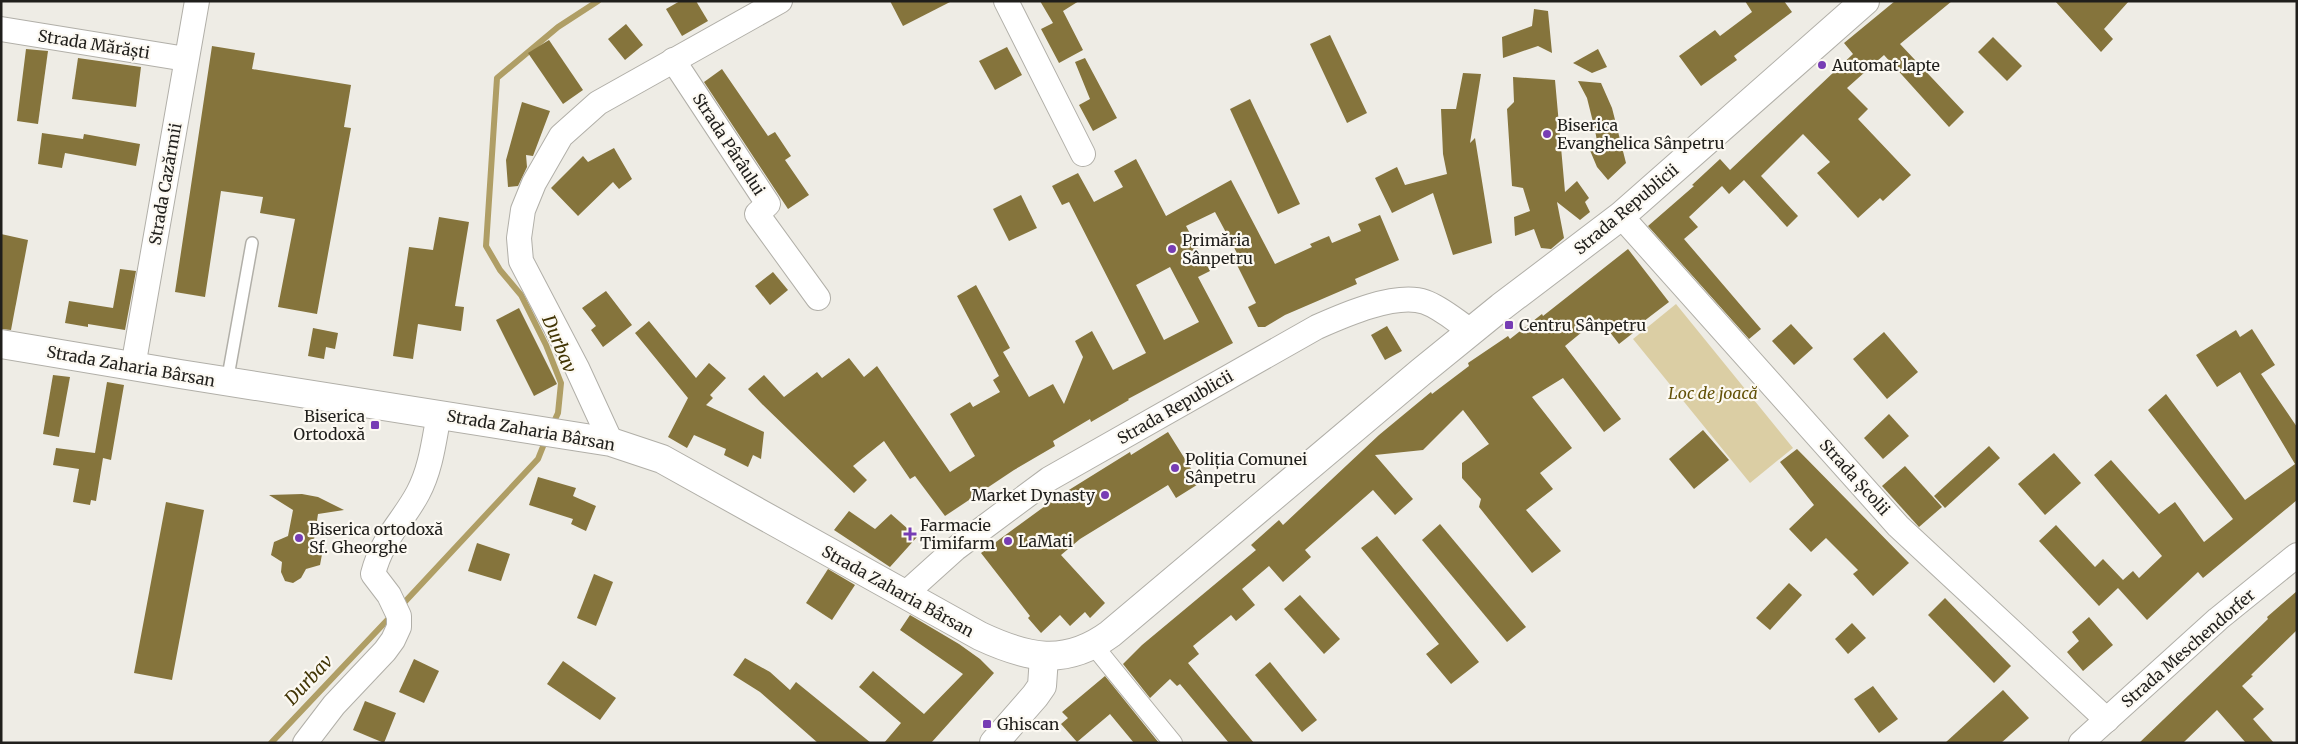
<svg xmlns="http://www.w3.org/2000/svg" width="2298" height="744" viewBox="0 0 2298 744" font-family="Merriweather,serif">
<rect width="100%" height="100%" fill="#eeece5"/>
<polygon fill="#dbcea4" points="1676,304 1793,448 1750,483 1633,339"/>
<g fill="none" stroke-linecap="round" stroke-linejoin="round">
<g stroke="#af9e65" stroke-width="6">
<polyline points="552,426 558,413 561,383 546,345 521,295 500,270 486,246 497,78 558,27 598,1"/>
<polyline points="401,606 538,459 546,439"/>
<polyline points="271,743 392,615"/>
</g>
</g>
<g fill="#85743c" fill-rule="evenodd">
<polygon points="680,1 696,1 708,21 682,36 666,9"/>
<polygon points="890,1 952,1 903,26"/>
<polygon points="1040,1 1079,1 1063,11 1083,50 1059,63 1041,29 1053,23"/>
<polygon points="1745,1 1784,1 1792,12 1734,56 1737,60 1701,86 1679,56 1715,30 1720,36 1752,12"/>
<polygon points="1895,1 1952,1 1900,44 1964,112 1949,127 1884,55 1847,88 1868,109 1858,119 1911,175 1883,201 1880,198 1858,218 1817,173 1830,162 1803,134 1761,176 1798,216 1787,227 1744,180 1729,194 1722,186 1689,217 1698,227 1684,239 1761,329 1749,339 1648,226 1694,186 1692,185 1720,159 1730,170 1853,54 1844,43"/>
<polygon points="2055,1 2129,1 2104,29 2113,39 2101,52"/>
<polygon points="1534,9 1548,11 1552,53 1538,46 1503,58 1502,37 1532,26"/>
<polygon points="626,24 643,45 625,60 608,39"/>
<polygon points="1330,35 1367,113 1347,123 1310,44"/>
<polygon points="1993,37 2022,66 2007,81 1978,52"/>
<polygon points="549,40 583,90 563,104 528,53"/>
<polygon points="212,46 255,53 252,69 351,85 344,127 351,128 317,314 278,307 295,219 260,213 263,197 221,191 205,297 175,292"/>
<polygon points="1007,47 1022,75 995,90 979,61"/>
<polygon points="26,49 48,51 38,124 17,121"/>
<polygon points="1598,49 1607,67 1592,73 1573,63"/>
<polygon points="78,58 141,67 136,107 72,99"/>
<polygon points="1085,58 1117,118 1093,131 1079,105 1090,99 1075,62"/>
<polygon points="722,69 768,136 775,132 791,156 785,160 809,195 788,209 704,82"/>
<polygon points="1463,73 1481,74 1470,143 1475,138 1492,243 1453,255 1433,193 1392,213 1375,178 1397,167 1405,185 1447,174 1443,154 1441,109 1456,109"/>
<polygon points="1513,77 1555,80 1565,192 1577,181 1589,198 1585,202 1590,212 1580,220 1557,202 1564,238 1551,249 1541,248 1534,229 1515,236 1514,217 1530,211 1523,188 1512,186 1507,109 1514,102"/>
<polygon points="1578,81 1601,83 1612,108 1626,163 1608,180 1597,167 1589,148 1597,141 1595,130 1587,98"/>
<polygon points="1250,99 1300,204 1278,214 1230,109"/>
<polygon points="522,102 550,111 533,156 526,155 527,167 518,186 508,187 506,160"/>
<polygon points="42,133 83,139 84,134 140,144 136,166 65,153 62,168 38,164"/>
<polygon points="614,148 632,179 619,189 613,182 578,216 551,188 583,156 588,162"/>
<path d="M 1136,159 L 1166,216 L 1231,180 L 1275,264 L 1312,247 L 1310,244 L 1329,236 L 1332,243 L 1361,231 L 1358,224 L 1380,215 L 1399,260 L 1355,279 L 1357,284 L 1285,315 L 1265,327 L 1258,327 L 1248,307 L 1256,303 L 1233,257 L 1238,255 L 1215,212 L 1186,226 L 1210,271 L 1198,277 L 1233,343 L 1128,399 L 1129,400 L 1091,422 L 1090,419 L 1053,441 L 1055,446 L 1014,470 L 945,516 L 915,476 L 910,479 L 884,441 L 853,466 L 867,480 L 854,493 L 761,403 L 748,389 L 764,375 L 784,397 L 817,372 L 822,378 L 849,358 L 864,377 L 877,366 L 950,472 L 975,456 L 950,414 L 970,402 L 973,407 L 1000,392 L 993,380 L 999,376 L 957,296 L 976,285 L 1010,348 L 1003,352 L 1029,397 L 1053,384 L 1064,404 L 1083,357 L 1075,341 L 1092,331 L 1113,370 L 1146,353 L 1069,202 L 1062,205 L 1052,186 L 1078,173 L 1094,202 L 1123,187 L 1114,171 ZM 1170,267 L 1199,322 L 1164,340 L 1136,285 Z"/>
<polygon points="1021,195 1037,228 1009,241 993,209"/>
<polygon points="439,217 469,222 455,306 464,307 461,331 418,324 413,359 393,356 409,247 433,250"/>
<polygon points="1,234 28,240 11,330 1,329"/>
<polygon points="1628,249 1669,302 1631,331 1633,333 1619,344 1599,318 1565,346 1621,419 1604,432 1563,378 1532,397 1572,448 1540,473 1553,489 1526,510 1561,551 1532,573 1479,507 1481,499 1462,478 1462,463 1489,444 1463,410 1423,450 1375,455 1413,499 1395,515 1373,490 1305,550 1311,557 1283,582 1269,566 1242,589 1255,605 1236,621 1231,615 1193,646 1199,654 1188,663 1254,743 1229,743 1180,684 1177,686 1170,679 1150,698 1123,664 1142,645 1256,550 1251,545 1279,520 1283,525 1379,435 1431,392 1432,394 1469,366 1468,363 1508,336 1510,339 1542,314 1543,316"/>
<polygon points="120,269 136,271 125,330 88,324 88,327 65,323 69,301 113,308"/>
<polygon points="773,272 788,290 770,305 755,286"/>
<polygon points="606,291 632,325 603,347 591,330 596,326 582,308"/>
<polygon points="519,308 557,384 534,396 496,320"/>
<polygon points="649,321 696,378 709,363 726,378 710,395 713,398 706,405 764,432 761,459 753,455 748,467 724,455 726,449 694,435 687,448 668,437 688,398 635,333"/>
<polygon points="1791,324 1813,348 1794,365 1772,341"/>
<polygon points="1387,326 1402,351 1385,360 1371,335"/>
<polygon points="313,328 338,333 335,349 326,347 324,359 308,356"/>
<polygon points="2252,329 2275,365 2261,374 2297,427 2297,500 2203,578 2198,572 2147,620 2118,588 2099,606 2039,541 2056,525 2095,567 2103,559 2123,580 2133,571 2139,578 2162,556 2094,475 2111,460 2159,514 2175,502 2204,542 2233,519 2148,410 2166,394 2245,500 2295,464 2240,372 2217,387 2196,355 2236,330 2240,337"/>
<polygon points="1884,332 1918,372 1887,399 1853,359"/>
<polygon points="53,375 70,377 59,437 43,434"/>
<polygon points="107,382 124,385 111,460 103,458 96,501 91,500 90,505 73,502 79,469 53,465 56,448 95,453"/>
<polygon points="1889,414 1909,436 1883,459 1864,438"/>
<polygon points="1703,430 1729,460 1694,489 1669,459"/>
<polygon points="1168,432 1200,483 1176,498 1168,485 1080,539 1061,555 1105,603 1090,618 1085,612 1070,626 1060,615 1041,633 1028,618 1030,616 981,553 1056,498 1130,452 1131,455"/>
<polygon points="1989,446 2000,458 1945,508 1934,496"/>
<polygon points="1797,449 1909,563 1873,596 1853,574 1858,570 1826,538 1811,552 1789,529 1814,505 1780,462"/>
<polygon points="2054,453 2081,483 2045,515 2018,484"/>
<polygon points="1905,466 1942,507 1919,527 1882,486"/>
<polygon points="538,477 576,488 573,496 596,506 586,531 571,524 573,519 529,505"/>
<polygon points="302,494 318,497 344,510 318,514 314,540 323,549 320,565 306,569 301,578 293,583 285,581 281,572 282,562 271,555 274,542 288,536 293,510 269,495"/>
<polygon points="166,502 204,510 172,680 134,673"/>
<polygon points="849,511 875,529 891,514 917,537 890,567 834,530"/>
<polygon points="1440,524 1526,627 1507,642 1422,540"/>
<polygon points="1377,536 1479,662 1451,684 1426,654 1439,644 1361,548"/>
<polygon points="477,543 510,554 501,581 468,571"/>
<polygon points="828,569 855,585 832,620 806,603"/>
<polygon points="594,574 613,582 596,626 577,618"/>
<polygon points="1789,583 1802,595 1770,630 1756,618"/>
<polygon points="2297,591 2297,630 2251,675 2253,676 2242,686 2264,709 2253,719 2274,743 2246,743 2217,710 2183,743 2139,743 2239,647 2268,619 2267,617"/>
<polygon points="1300,595 1340,639 1324,654 1284,609"/>
<polygon points="1945,598 2011,666 1994,683 1928,615"/>
<polygon points="910,615 959,644 980,659 994,673 931,743 884,743 901,723 859,687 873,671 924,714 963,674 900,630"/>
<polygon points="2089,617 2113,645 2083,671 2067,652 2079,641 2072,632"/>
<polygon points="1852,623 1866,638 1848,654 1835,639"/>
<polygon points="745,658 770,672 790,690 796,682 871,743 818,743 760,692 733,675"/>
<polygon points="414,659 439,671 424,703 399,692"/>
<polygon points="563,661 616,698 600,720 547,684"/>
<polygon points="1270,662 1317,720 1302,732 1255,675"/>
<polygon points="1105,676 1159,743 1134,743 1110,714 1077,742 1061,724 1068,718 1062,712"/>
<polygon points="1873,686 1898,719 1879,733 1854,699"/>
<polygon points="2003,690 2029,718 2001,743 1945,743"/>
<polygon points="365,701 396,713 384,743 353,730"/>
</g>
<g fill="none" stroke-linecap="round" stroke-linejoin="round">
<defs>
<polyline id="service" points="227,382 252,243"/>
<polyline id="pedestrian" points="1094,646 1173,743"/>
<g id="minor">
<polyline points="1006,1 1083,154"/>
<polyline points="1,29 186,59"/>
<polyline points="673,60 768,204 757,214 818,298"/>
<polyline points="1621,216 1898,526 2107,720"/>
<polyline points="133,367 197,1"/>
<polyline points="611,442 577,368 521,261 519,238 523,210 534,183 561,136 598,103 780,1"/>
<path d="M 905,594 L 955,549 L 1049,479 L 1317,327 C 1344,315 1396,292 1425,302 C 1442,308 1457,322 1471,331"/>
<path d="M 305,743 L 334,705 L 385,651 L 393,640 L 399,627 L 399,616 L 389,595 L 373,574 C 382,538 402,523 418,493 C 431,469 434,440 439,414"/>
<polyline points="2081,743 2218,619 2297,555"/>
</g>
<g id="secondary">
<path d="M 1,344 L 180,374 L 611,442 L 662,459 L 980,636 C 1027,658 1065,667 1110,634 L 1421,372 L 1501,307 L 1621,216 L 1865,1"/>
<polyline points="994,743 1035,696 1042,686 1044,657"/>
</g>
</defs>
<use href="#service" stroke="#b1afa8" stroke-width="14"/>
<use href="#pedestrian" stroke="#b1afa8" stroke-width="20"/>
<use href="#minor" stroke="#b1afa8" stroke-width="26"/>
<use href="#secondary" stroke="#b1afa8" stroke-width="30"/>
<use href="#service" stroke="#fff" stroke-width="11"/>
<use href="#pedestrian" stroke="#fff" stroke-width="18"/>
<use href="#minor" stroke="#fff" stroke-width="24"/>
<use href="#secondary" stroke="#fff" stroke-width="28"/>
</g>
<g fill="#773db4" stroke="#fcf9f2" stroke-width="2">
<circle cx="1822" cy="65" r="5"/>
<circle cx="1547" cy="134" r="5"/>
<circle cx="1172" cy="249" r="5"/>
<rect x="1504" y="320" width="10" height="10" rx="2.5"/>
<rect x="370" y="420" width="10" height="10" rx="2.5"/>
<circle cx="1175" cy="468" r="5"/>
<circle cx="1105" cy="495" r="5"/>
<path d="M907.5 526.5h5v5h5v5h-5v5h-5v-5h-5v-5h5z"/>
<circle cx="299" cy="538" r="5"/>
<circle cx="1008" cy="541" r="5"/>
<rect x="982" y="719" width="10" height="10" rx="2.5"/>
</g>
<g text-anchor="middle" stroke-width="4.5" stroke-linejoin="round" paint-order="stroke">
<g font-size="16" fill="#201f1c" stroke="#fcf9f2">
<text transform="translate(94 44) rotate(9)" y="6">Strada Mărăști</text>
<text transform="translate(729 144) rotate(57)" y="6">Strada Pârâului</text>
<text transform="translate(165 184) rotate(-80)" y="6">Strada Cazărmii</text>
<text transform="translate(1626 209) rotate(-40)" y="6">Strada Republicii</text>
<text transform="translate(131 366) rotate(10)" y="6">Strada Zaharia Bârsan</text>
<text transform="translate(1175 407) rotate(-30)" y="6">Strada Republicii</text>
<text transform="translate(531 430) rotate(10)" y="6">Strada Zaharia Bârsan</text>
<text transform="translate(1855 477) rotate(48)" y="6">Strada Școlii</text>
<text transform="translate(898 591) rotate(29)" y="6">Strada Zaharia Bârsan</text>
<text transform="translate(2188 648) rotate(-41)" y="6">Strada Meschendorfer</text>
</g>
<g font-size="16" fill="#201f1c" stroke="#fcf9f2" text-anchor="start">
<text x="1832" y="71">Automat lapte</text>
<text x="1557" y="131">Biserica<tspan x="1557" dy="18">Evanghelica Sânpetru</tspan></text>
<text x="1182" y="246">Primăria<tspan x="1182" dy="18">Sânpetru</tspan></text>
<text x="1519" y="331">Centru Sânpetru</text>
<text x="365" y="422" text-anchor="end">Biserica<tspan x="365" dy="18">Ortodoxă</tspan></text>
<text x="1185" y="465">Poliția Comunei<tspan x="1185" dy="18">Sânpetru</tspan></text>
<text x="1095" y="501" text-anchor="end">Market Dynasty</text>
<text x="920" y="531">Farmacie<tspan x="920" dy="18">Timifarm</tspan></text>
<text x="309" y="535">Biserica ortodoxă<tspan x="309" dy="18">Sf. Gheorghe</tspan></text>
<text x="1018" y="547">LaMati</text>
<text x="997" y="730">Ghiscan</text>
</g>
<g font-size="16" font-style="italic" fill="#635108" stroke="#fcf9f2">
<text x="1713" y="399">Loc de joacă</text>
</g>
<g font-size="18" font-style="italic" fill="#413404" stroke="#fcf9f2">
<text transform="translate(559 344) rotate(67)" y="6">Durbav</text>
<text transform="translate(309 680) rotate(-47)" y="6">Durbav</text>
</g>
</g>
<rect width="2298" height="744" fill="none" stroke="#201f1c" stroke-width="5"/>
</svg>
